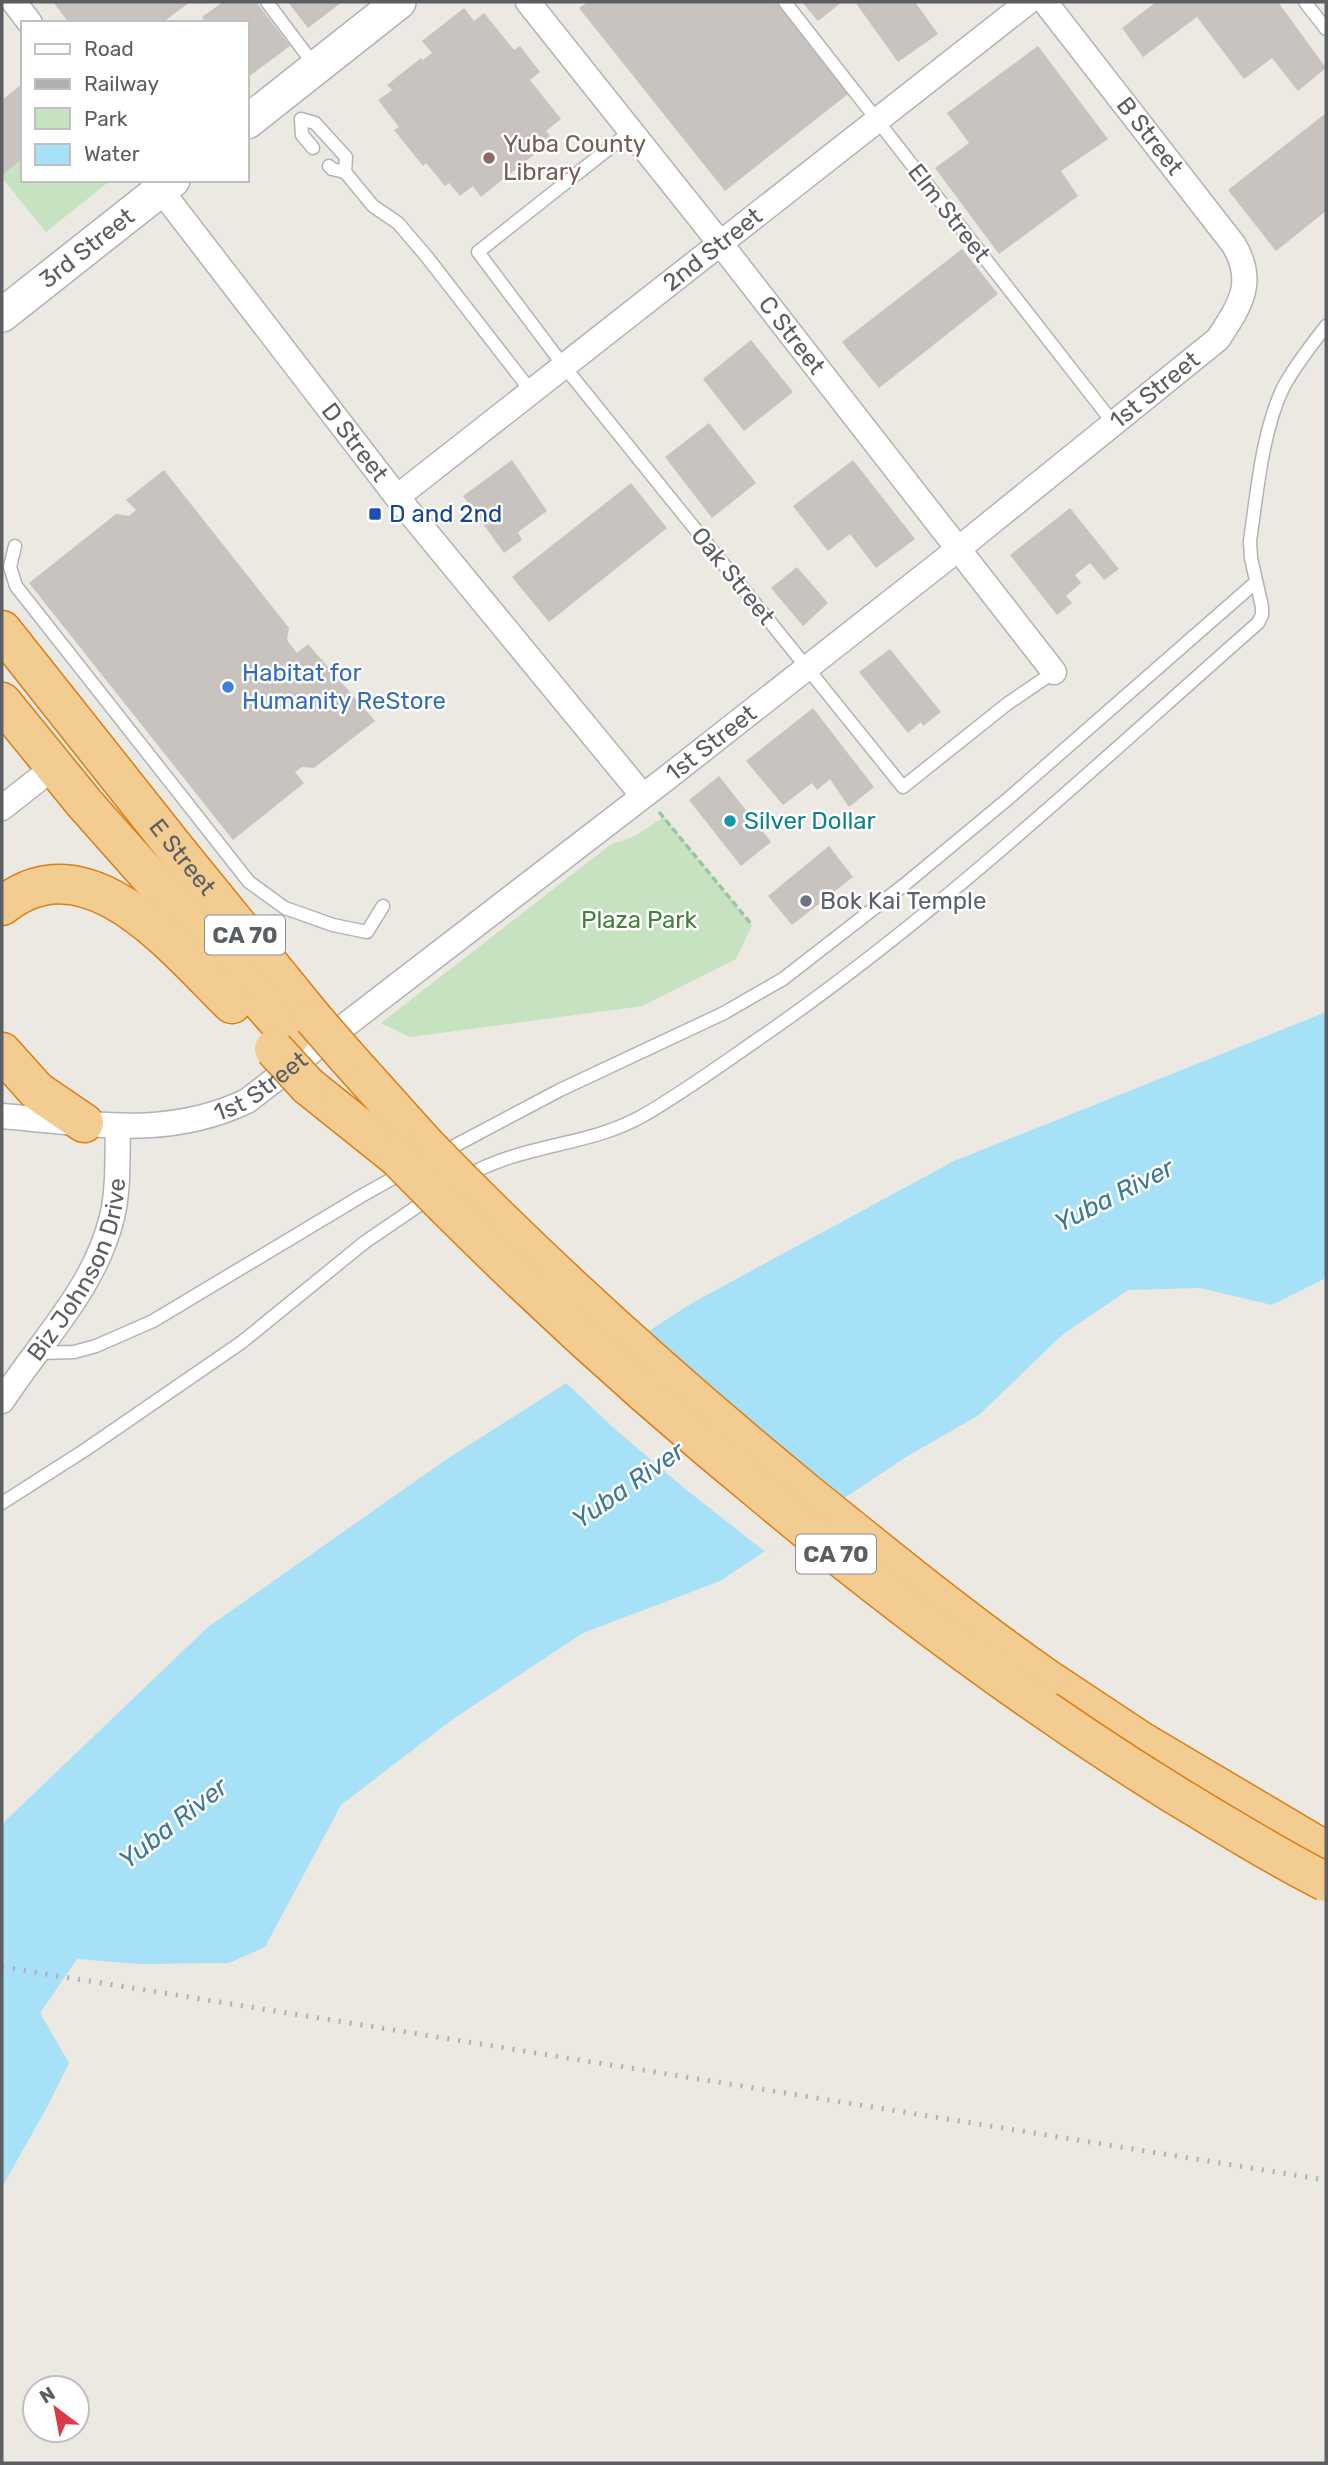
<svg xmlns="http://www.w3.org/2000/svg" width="1328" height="2465" viewBox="0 0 1328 2465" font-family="Rubik,sans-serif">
<rect width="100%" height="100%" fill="#ece8e2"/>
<g fill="#c6e2c1">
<polygon points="23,151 23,180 111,180 46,232 2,178 2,167"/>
<polygon points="664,817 752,925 736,959 642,1006 410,1037 381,1023 610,845 635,836"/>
</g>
<polygon fill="#a7e1f7" points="1326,1012 1326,1278 1272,1305 1200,1288 1128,1290 1062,1335 979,1415 906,1457 720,1581 583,1633 453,1719 341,1805 265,1947 229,1963 138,1964 77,1959 40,2013 69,2063 46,2109 2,2187 2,1824 208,1627 444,1461 694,1302 954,1161"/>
<polygon fill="#ece8e2" points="645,1329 786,1450 848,1500 768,1554 684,1488 616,1430 564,1381"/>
<g fill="#c8c3bf">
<polygon points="53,2 190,2 162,23 69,23"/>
<polygon points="223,2 256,2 290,46 247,78 247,23 206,23 202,17"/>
<polygon points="288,2 342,2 308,28"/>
<polygon points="588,2 771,2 772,4 782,2 852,91 725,191 579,8"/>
<polygon points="802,2 842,2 818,21"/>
<polygon points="855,2 915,2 938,34 898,62"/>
<polygon points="1156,2 1278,2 1326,68 1298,91 1272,58 1244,79 1197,17 1143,57 1122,28"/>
<polygon points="464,8 474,21 484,13 514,50 520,46 540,72 530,80 561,119 546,131 550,136 533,149 536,153 481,197 473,186 460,196 449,183 445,186 426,163 423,166 394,130 399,127 378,100 392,90 387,85 421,58 423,60 432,53 422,41"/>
<polygon points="1038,46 1108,139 1061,171 1078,196 999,254 935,168 969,143 947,113"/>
<polygon points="23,83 23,158 2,175 2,100"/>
<polygon points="1326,113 1326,211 1276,251 1228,190"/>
<polygon points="962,249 998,294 879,388 842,342"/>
<polygon points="751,340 793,392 744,431 703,379"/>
<polygon points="709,423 756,483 712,518 665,457"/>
<polygon points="512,460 547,511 518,532 522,540 504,553 463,496"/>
<polygon points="853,460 915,539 876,568 850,534 828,551 793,506"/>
<polygon points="164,470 289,628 287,640 297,653 308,644 375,721 314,768 302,767 295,772 304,783 233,840 29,583 116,514 129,516 136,510 126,500"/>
<polygon points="631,483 667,528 549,622 512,577"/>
<polygon points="1070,508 1119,569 1104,580 1090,563 1075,575 1081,583 1066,596 1072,603 1057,615 1010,555"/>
<polygon points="797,567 828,603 803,626 771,588"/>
<polygon points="890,649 941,712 923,726 921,722 908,733 859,672"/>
<polygon points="813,708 874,787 849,807 830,779 817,790 812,783 783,805 746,761"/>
<polygon points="719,776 771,842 741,866 689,800"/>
<polygon points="829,846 853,877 792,925 768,896"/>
</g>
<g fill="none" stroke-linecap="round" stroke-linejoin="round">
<defs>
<g id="lane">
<polyline points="267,2 315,66"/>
<polyline points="785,2 1114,424"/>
<polyline points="1305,2 1326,29"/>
<polyline points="631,131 478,252 563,365 903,787 1007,704 1054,672"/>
<polyline points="313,148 302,135 301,119 315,123 346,157 345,172 332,169 329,166"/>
<polyline points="345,172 373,206 398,223 427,257 531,391"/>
<polyline points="15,546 10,567 16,586 249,882 285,908 333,925 367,932 383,906"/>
<polyline points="441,1153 560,1090 724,1013 783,979 904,885 1009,798 1256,582"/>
<path d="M 465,1177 C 523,1143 589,1147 644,1115 C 682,1093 718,1067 754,1042 C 934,919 1094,767 1258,623 L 1262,615 L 1262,607 L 1251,558 L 1250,541 C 1257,493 1262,432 1283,388 C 1295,365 1311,346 1326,326"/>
<polyline points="38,1353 74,1352 96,1346 153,1321 363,1195 406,1171"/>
<polyline points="2,1503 85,1450 242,1342 365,1242 431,1197"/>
</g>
<g id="street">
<polyline points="14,2 30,23"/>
<path id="s1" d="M 528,2 L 720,243 L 1054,672"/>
<path id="s2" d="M 153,180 L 397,497 L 643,796"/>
<path id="s3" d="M 397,497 L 1028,2"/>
<polyline points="2,808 54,767"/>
<path id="s4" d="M 2,1116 C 89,1123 165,1140 247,1101 L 668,777 L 957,550 L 1218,339 C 1240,305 1256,283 1234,245 L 1045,2"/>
<path id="s5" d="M 2,1401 C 41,1341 95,1288 112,1217 C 119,1188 117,1156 118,1126"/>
</g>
<g id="secondary">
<polyline points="247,122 399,2"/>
<path id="s6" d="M 2,315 L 173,180"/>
</g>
<g id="highway">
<path id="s7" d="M 2,630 L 178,852 L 313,1018"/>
<polyline points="2,702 85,804 291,1036"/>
<path d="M 2,906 C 88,837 175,949 232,1004"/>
<polyline points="2,1052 37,1091 84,1123"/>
<polyline points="346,1056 425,1144"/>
<polyline points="308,1086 398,1158"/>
<polyline points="1046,1678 1141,1741 1326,1851"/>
</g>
</defs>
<use href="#lane" stroke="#b0b4b7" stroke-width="15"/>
<use href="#street" stroke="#b0b4b7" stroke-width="27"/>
<use href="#secondary" stroke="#afb3b7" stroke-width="36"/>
<use href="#highway" stroke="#db7e13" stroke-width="41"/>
<polyline stroke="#9cc4a1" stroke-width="3.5" stroke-dasharray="7 3.5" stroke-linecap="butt" points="659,812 752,925"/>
<use href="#lane" stroke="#fff" stroke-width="12"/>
<use href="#street" stroke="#fff" stroke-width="24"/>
<use href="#secondary" stroke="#fff" stroke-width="33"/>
<use href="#highway" stroke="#f3cc92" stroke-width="38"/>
<polyline stroke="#afb0b0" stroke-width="5" stroke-dasharray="2 9" stroke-linecap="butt" points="2,1967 1326,2180"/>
<defs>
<g id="highway-bridge">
<polyline points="313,1018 346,1056"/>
<polyline points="274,1049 308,1086"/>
<path d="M 425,1144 C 546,1269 674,1384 808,1494 C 886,1557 964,1621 1046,1678"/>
<path d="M 398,1158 C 516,1280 642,1395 774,1503 C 901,1609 1032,1706 1172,1793 C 1223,1824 1273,1855 1326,1882"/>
</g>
</defs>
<use href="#highway-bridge" stroke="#db7e13" stroke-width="41" stroke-linecap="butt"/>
<use href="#highway-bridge" stroke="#f3cc92" stroke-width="38"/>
</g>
<circle fill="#8d6e63" stroke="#fff" stroke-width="2.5" cx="489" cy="158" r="7"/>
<rect fill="#1a4fb4" stroke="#fff" stroke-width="2.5" x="368" y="507" width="14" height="14" rx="3.5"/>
<circle fill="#3f7fe0" stroke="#fff" stroke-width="2.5" cx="228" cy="687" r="7"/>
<circle fill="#0f9aa8" stroke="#fff" stroke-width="2.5" cx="730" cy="821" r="7"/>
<circle fill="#6b7280" stroke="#fff" stroke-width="2.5" cx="806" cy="901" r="7"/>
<g text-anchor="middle" stroke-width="5" stroke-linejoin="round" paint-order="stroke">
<g fill="#fff" stroke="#8c8f91" stroke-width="2">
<rect x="205" y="915.5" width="80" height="39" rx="5"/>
<rect x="796" y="1534.5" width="80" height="39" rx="5"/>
</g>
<g font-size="23" font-weight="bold" fill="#5b5f62">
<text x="245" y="943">CA 70</text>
<text x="836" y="1562">CA 70</text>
</g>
<g font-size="24" fill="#5b5f62" stroke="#fff">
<text transform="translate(1150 136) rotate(52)" y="8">B Street</text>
<text transform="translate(949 213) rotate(52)" y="8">Elm Street</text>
<text dy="8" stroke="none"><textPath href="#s6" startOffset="108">3rd Street</textPath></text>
<text dy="8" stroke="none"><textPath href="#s3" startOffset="401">2nd Street</textPath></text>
<text dy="8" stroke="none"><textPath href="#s1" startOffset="425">C Street</textPath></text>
<text dy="8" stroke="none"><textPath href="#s4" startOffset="1402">1st Street</textPath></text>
<text dy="8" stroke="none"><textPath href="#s2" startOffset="331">D Street</textPath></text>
<text transform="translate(733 576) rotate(51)" y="8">Oak Street</text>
<text dy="8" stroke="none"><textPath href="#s4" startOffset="835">1st Street</textPath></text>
<text dy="8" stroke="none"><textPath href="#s7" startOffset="290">E Street</textPath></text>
<text dy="8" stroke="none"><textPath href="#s4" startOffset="268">1st Street</textPath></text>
<text dy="8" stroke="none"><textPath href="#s5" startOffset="154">Biz Johnson Drive</textPath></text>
</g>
<g font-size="24" fill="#785e54" stroke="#fff" text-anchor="start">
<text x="503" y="152">Yuba County<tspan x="503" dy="28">Library</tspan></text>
</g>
<g font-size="24" fill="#164399" stroke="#fff" text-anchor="start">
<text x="389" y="522">D and 2nd</text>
</g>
<g font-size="24" fill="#366cbe" stroke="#fff" text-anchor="start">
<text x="242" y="681">Habitat for<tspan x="242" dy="28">Humanity ReStore</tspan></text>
</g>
<g font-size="24" fill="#0d838f" stroke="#fff" text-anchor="start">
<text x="744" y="829">Silver Dollar</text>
</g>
<g font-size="24" fill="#5b616d" stroke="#fff" text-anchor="start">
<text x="820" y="909">Bok Kai Temple</text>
</g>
<g font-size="24" fill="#43803c" stroke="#fff">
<text x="639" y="928">Plaza Park</text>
</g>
<g font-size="26" font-style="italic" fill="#417797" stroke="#fff">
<text transform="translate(1114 1195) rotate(-27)" y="9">Yuba River</text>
<text transform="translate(628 1485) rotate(-35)" y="9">Yuba River</text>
<text transform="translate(173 1823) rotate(-38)" y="9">Yuba River</text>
</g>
</g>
<rect width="1328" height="2465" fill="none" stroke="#5b5f62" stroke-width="7"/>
<rect x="21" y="21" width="228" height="161" fill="#ffffff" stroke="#bdbfc0" stroke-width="2"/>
<rect x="35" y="44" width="35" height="10" fill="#ffffff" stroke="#bdbfc0" stroke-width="2"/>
<text x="84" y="56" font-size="21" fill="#5b5f62">Road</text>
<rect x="35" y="79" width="35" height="10" fill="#afb0b0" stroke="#bdbfc0" stroke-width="2"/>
<text x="84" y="91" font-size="21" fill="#5b5f62">Railway</text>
<rect x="35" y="108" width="35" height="21" fill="#c6e2c1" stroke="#bdbfc0" stroke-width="2"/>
<text x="84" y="126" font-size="21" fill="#5b5f62">Park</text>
<rect x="35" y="144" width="35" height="21" fill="#a7e1f7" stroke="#bdbfc0" stroke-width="2"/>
<text x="84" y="161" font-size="21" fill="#5b5f62">Water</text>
<g transform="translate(56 2409) rotate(328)"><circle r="33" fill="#ffffff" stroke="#bdbfc0" stroke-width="2"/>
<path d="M0-5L12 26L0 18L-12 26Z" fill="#da3b47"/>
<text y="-10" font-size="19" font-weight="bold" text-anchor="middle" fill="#5b5f62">N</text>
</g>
</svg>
